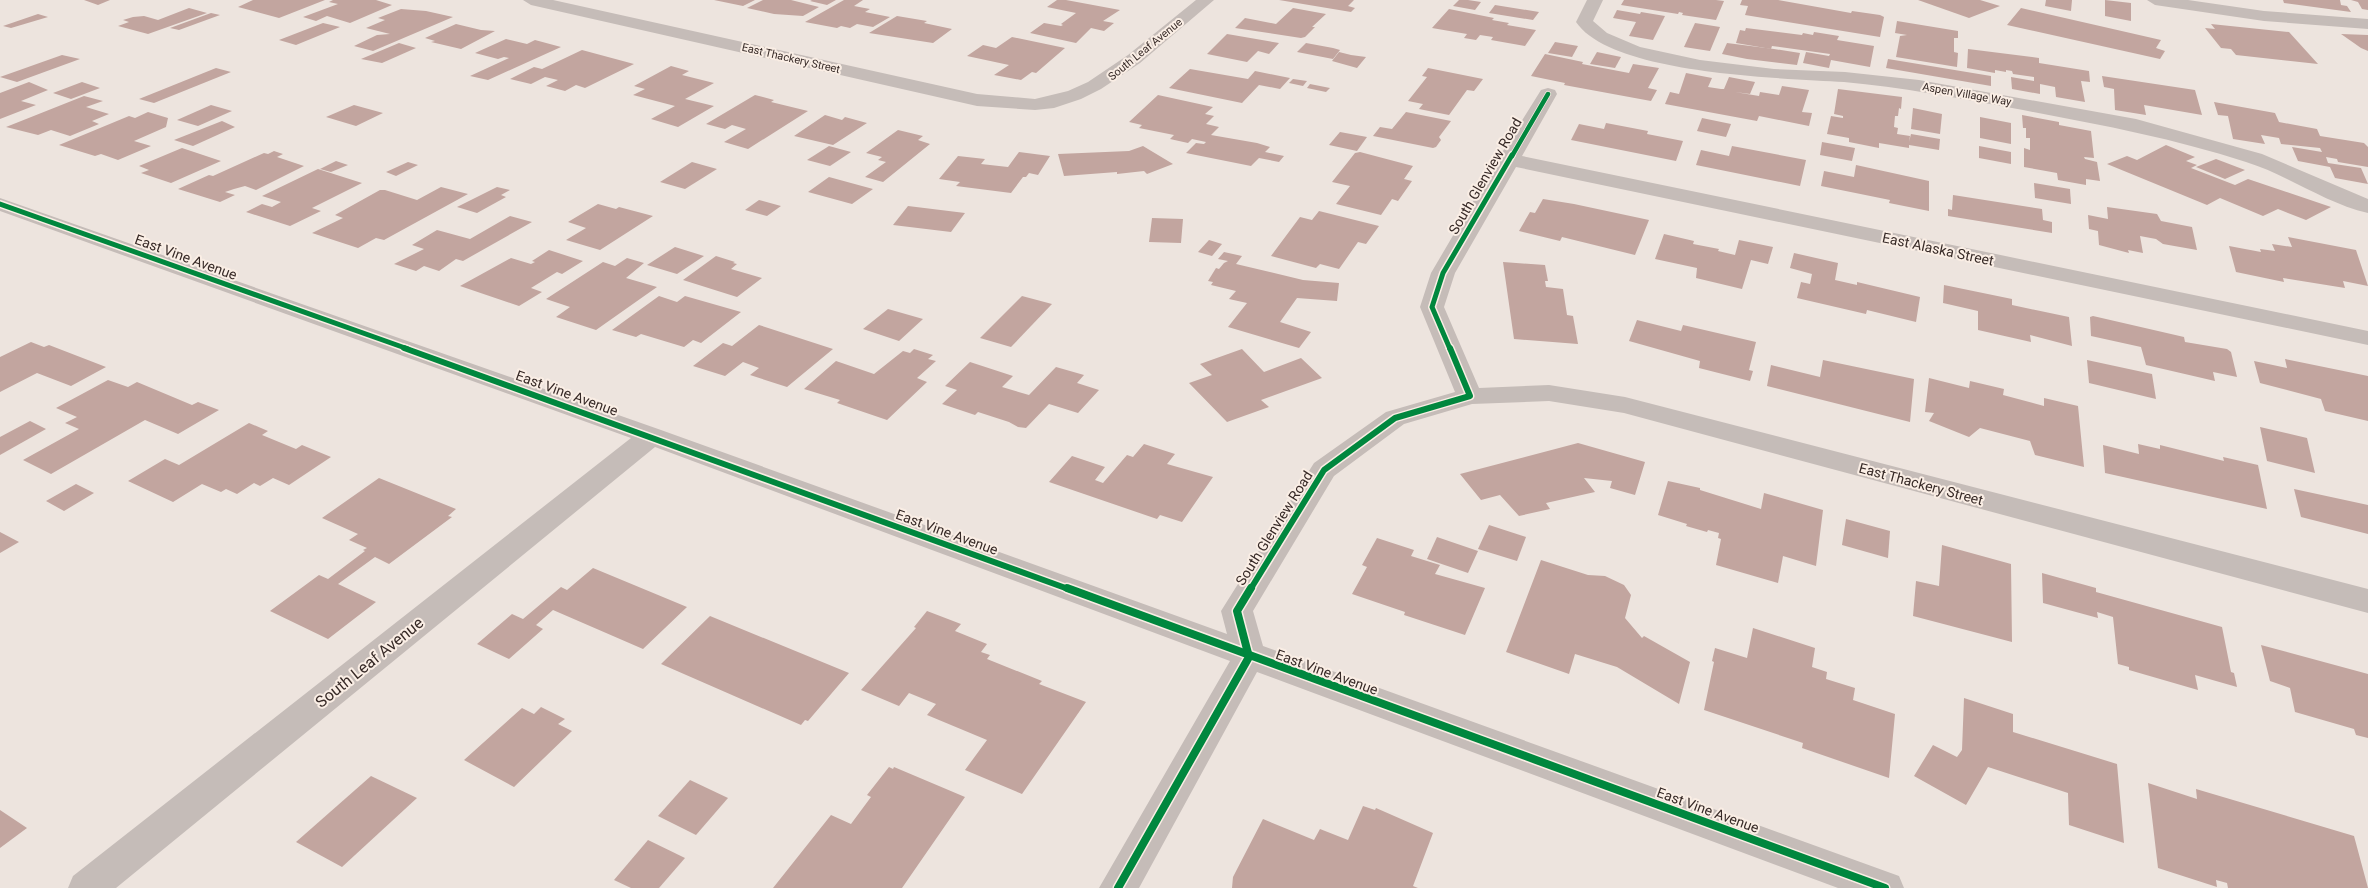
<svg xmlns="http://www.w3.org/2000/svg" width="2368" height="888" viewBox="0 0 2368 888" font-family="Roboto,sans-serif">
<rect width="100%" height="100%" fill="#ede4de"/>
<g fill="#c2a59f">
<polygon points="84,0 110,0 98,5"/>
<polygon points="253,0 325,0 279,18 238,7"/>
<polygon points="333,0 376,0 392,5 350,23 327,16 316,21 303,17 338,4 329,2"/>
<polygon points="714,0 755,0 743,6"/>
<polygon points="763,0 791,0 819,7 803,16 774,14 747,8"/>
<polygon points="812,0 836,0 827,5 810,1"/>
<polygon points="844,0 863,0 854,6 870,9 865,12 890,17 873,27 857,24 850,28 841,26 837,28 805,22"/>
<polygon points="1057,0 1066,0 1120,10 1103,21 1114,23 1104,31 1091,28 1076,43 1030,33 1044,23 1061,26 1063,25 1061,24 1076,13 1047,7"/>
<polygon points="1279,0 1354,0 1348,6 1355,8 1351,12"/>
<polygon points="1459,0 1468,0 1481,2 1475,10 1453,6"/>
<polygon points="1624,0 1716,0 1724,1 1716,20 1682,15 1683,13 1679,12 1678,14 1621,5"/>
<polygon points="1742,0 1778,0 1851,13 1852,11 1880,15 1884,17 1880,37 1745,15 1748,6 1740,5"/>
<polygon points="1918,0 1980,0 2000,6 1969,18"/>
<polygon points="2046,0 2072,0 2071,11 2045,6"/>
<polygon points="2105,0 2131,3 2131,21 2105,16"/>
<polygon points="2283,0 2340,0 2341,5 2347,6 2351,12 2284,3"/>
<polygon points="2351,0 2368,0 2368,10 2362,9 2358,2"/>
<polygon points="1495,5 1539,12 1533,20 1489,13"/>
<polygon points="189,8 207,13 148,34 118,26 129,22 123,20 133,17 144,16 158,20"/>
<polygon points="1293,8 1326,14 1312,27 1315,27 1305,37 1301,38 1235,28 1245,18 1276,24"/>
<polygon points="2021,8 2161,40 2156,48 2165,51 2160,59 2007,25"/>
<polygon points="401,9 426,11 453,17 373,51 354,46 377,35 390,34 366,28 385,20 378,18"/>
<polygon points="1449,9 1494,18 1492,20 1509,23 1507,25 1536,30 1525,46 1491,40 1493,37 1480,35 1476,40 1464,38 1467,34 1432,28"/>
<polygon points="1617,10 1640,14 1641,12 1665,16 1653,40 1629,36 1636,22 1613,18"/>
<polygon points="211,13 220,15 179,30 170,28"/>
<polygon points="38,14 48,17 11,28 3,26"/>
<polygon points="897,16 927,21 924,23 952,29 933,43 869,33"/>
<polygon points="1897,21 1958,31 1958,38 1954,38 1954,52 1958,53 1957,67 1896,57 1900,36 1907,35 1895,33"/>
<polygon points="323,23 340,27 296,45 279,40"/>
<polygon points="1695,23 1720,27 1710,51 1684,47"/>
<polygon points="456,24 481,30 495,31 461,49 431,42 435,41 425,38"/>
<polygon points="2211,24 2289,32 2318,64 2236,55 2231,49 2221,48 2205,28 2215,29"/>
<polygon points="1746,28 1802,35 1803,33 1813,35 1814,32 1839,36 1837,40 1874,46 1870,67 1831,60 1829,68 1803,63 1806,52 1829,56 1830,54 1772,46 1771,49 1736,43 1740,30 1745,31"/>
<polygon points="1227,34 1233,35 1279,43 1269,54 1258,51 1247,62 1207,54"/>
<polygon points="2341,34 2368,35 2368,51 2361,48"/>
<polygon points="1012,37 1065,48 1036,73 1032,72 1021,80 994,75 1009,65 967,56 983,45 996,48"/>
<polygon points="506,39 527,44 535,40 561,47 488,80 470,76 509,58 504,57 498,59 475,53"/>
<polygon points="1555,42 1578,46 1572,57 1548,53"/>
<polygon points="399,43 416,48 382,63 361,59"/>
<polygon points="1306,43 1333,48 1340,50 1333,59 1297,52"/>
<polygon points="1727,43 1774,49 1800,53 1797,65 1747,59 1722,54"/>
<polygon points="1968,49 2039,58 2039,63 2089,71 2090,82 2081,81 2085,102 2056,97 2055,87 2040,84 2040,94 2012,89 2011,77 2034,81 2034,77 2013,74 2012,71 2006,70 2006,72 1995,70 1995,73 1967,68"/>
<polygon points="582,50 634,64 585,88 576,85 565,91 546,86 558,80 545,77 531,84 510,79 534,67 542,69"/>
<polygon points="1339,52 1351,55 1366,57 1357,68 1332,61"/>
<polygon points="1597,52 1621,57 1615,68 1590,64"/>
<polygon points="1545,54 1583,62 1582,64 1629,73 1633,64 1659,68 1648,88 1657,90 1651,101 1564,85 1565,83 1531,76"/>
<polygon points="62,55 80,59 17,82 0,77"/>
<polygon points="1888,59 1991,76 1991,86 1886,68"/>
<polygon points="671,66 689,71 682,75 714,83 685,99 714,106 678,127 651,119 675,106 633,95 645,89 634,86"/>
<polygon points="216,68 231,72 154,103 139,99"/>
<polygon points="1428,68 1483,79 1474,91 1467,90 1449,115 1419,109 1423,104 1408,101 1427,77 1422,76"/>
<polygon points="1190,69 1248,79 1255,71 1290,78 1280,89 1259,85 1242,103 1169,88"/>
<polygon points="1686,73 1712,78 1708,87 1721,89 1724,89 1729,77 1755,82 1750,94 1735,92 1759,96 1760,92 1779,95 1782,86 1809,90 1802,112 1812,113 1809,126 1759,116 1757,121 1665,104 1670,92 1679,94"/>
<polygon points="2102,76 2195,90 2202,115 2144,105 2146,115 2115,110 2114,89 2104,87"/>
<polygon points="1293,79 1307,81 1303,86 1289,83"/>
<polygon points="29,82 48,90 21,101 36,105 0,119 0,93"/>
<polygon points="82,82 100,88 71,99 53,93"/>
<polygon points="1310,84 1330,88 1326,92 1307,88"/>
<polygon points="1838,89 1902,97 1901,109 1899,108 1898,116 1895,116 1894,127 1898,128 1897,134 1910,136 1909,142 1911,134 1940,139 1939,150 1909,145 1909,148 1879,143 1879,148 1849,142 1849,138 1827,134 1831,116 1843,118 1843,116 1834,114"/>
<polygon points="755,95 774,100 771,102 808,111 748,149 724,142 746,129 732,125 725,129 706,124"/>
<polygon points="1158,95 1213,107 1205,114 1214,116 1206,124 1219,127 1211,135 1257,143 1270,147 1265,152 1284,156 1279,162 1259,158 1251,166 1186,153 1196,143 1204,144 1206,142 1192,139 1188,143 1170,139 1174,135 1139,128 1142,125 1129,122"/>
<polygon points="84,96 103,101 86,107 109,114 92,121 99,124 70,136 51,130 38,135 6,127"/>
<polygon points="2214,102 2275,113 2279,122 2317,129 2320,136 2364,143 2368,147 2368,167 2338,162 2337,159 2326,157 2328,163 2361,168 2368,184 2335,178 2330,167 2298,161 2292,147 2322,152 2320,148 2281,144 2279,138 2261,135 2265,144 2233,139 2228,116 2218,115"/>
<polygon points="211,105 232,111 198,126 177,120"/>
<polygon points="354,105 383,113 356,126 326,117"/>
<polygon points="1913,108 1942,114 1940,134 1911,129"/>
<polygon points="148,112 168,118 166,127 134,141 151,146 118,160 101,154 95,156 59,145 129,116 135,118"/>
<polygon points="1406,112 1451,121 1439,137 1441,140 1436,147 1433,148 1373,136 1380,127 1392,129"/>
<polygon points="825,115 842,120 845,117 867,123 833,145 794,136"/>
<polygon points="2022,115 2059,122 2059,125 2091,131 2094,158 2084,157 2085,159 2097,162 2100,181 2086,179 2086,185 2058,180 2057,173 2024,167 2024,148 2030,150 2030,138 2026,138 2026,128 2023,128"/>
<polygon points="1980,117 2011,123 2011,144 1980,138"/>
<polygon points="1702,118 1731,124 1726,137 1697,131"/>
<polygon points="222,121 235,127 193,146 174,140"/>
<polygon points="1606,123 1648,131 1647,134 1683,141 1676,161 1571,140 1579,124 1604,129"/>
<polygon points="898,130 923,136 918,140 930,144 883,182 865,177 886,162 878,160 882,157 866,153"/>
<polygon points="1340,132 1367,137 1357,151 1329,145"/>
<polygon points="1822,142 1855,148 1852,161 1820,155"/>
<polygon points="2166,145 2195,157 2186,161 2197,165 2191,168 2235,185 2248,179 2331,207 2306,220 2278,209 2263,216 2220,198 2207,205 2107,164 2127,156 2137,160"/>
<polygon points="829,146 851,152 830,166 807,160"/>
<polygon points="1143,146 1173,164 1147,174 1144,171 1117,174 1117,172 1064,176 1058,154 1129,151"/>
<polygon points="1732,146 1806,160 1800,186 1696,165 1701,150 1729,156"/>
<polygon points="1979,146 2011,152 2011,164 1979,158"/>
<polygon points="182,148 221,161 171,183 141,173 149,170 139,166"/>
<polygon points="274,151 283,154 277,157 304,166 256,190 245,186 234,189 225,192 235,195 220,202 178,189 209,175 213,176 264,153 268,154"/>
<polygon points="1019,152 1050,156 1038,175 1029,173 1026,177 1023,177 1011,193 956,186 960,182 939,179 958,156 985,159 981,164 1008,167"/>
<polygon points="1360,152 1413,166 1404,179 1412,181 1398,201 1392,199 1381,215 1336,204 1350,186 1332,182 1355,153"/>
<polygon points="2216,159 2245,170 2225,179 2196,167"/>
<polygon points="336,161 348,165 331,172 320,169"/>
<polygon points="408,162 418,165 396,176 386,172"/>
<polygon points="692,162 717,169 685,189 660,182"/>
<polygon points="1856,165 1929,181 1929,211 1889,203 1890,200 1821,186 1824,171 1854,177"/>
<polygon points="318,169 362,183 312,208 321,211 290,226 246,212 262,204 272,207 281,202 262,196"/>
<polygon points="829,177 873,189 852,204 808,192"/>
<polygon points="2034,183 2070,189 2071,204 2035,198"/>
<polygon points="441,187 468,194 384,240 376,238 358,248 312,233 343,218 335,215 380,190 385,190 417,200"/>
<polygon points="497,187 510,190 501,195 506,197 477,213 457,207"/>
<polygon points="1953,195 2042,209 2043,220 2052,222 2052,233 1948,216 1948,209 1952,210"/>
<polygon points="1543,199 1574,204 1649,220 1635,255 1562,237 1560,241 1519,231 1530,212 1535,213"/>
<polygon points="759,200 781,206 767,216 745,210"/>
<polygon points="598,204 616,209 619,207 653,216 600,250 566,240 586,228 568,222"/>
<polygon points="908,206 965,213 951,232 893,225"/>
<polygon points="2107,207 2157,214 2161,221 2192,227 2197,250 2163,244 2156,239 2140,236 2143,253 2128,250 2129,253 2099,245 2098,231 2089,229 2088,215 2108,219"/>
<polygon points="1319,211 1379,226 1366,244 1358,242 1339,269 1320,264 1316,268 1271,256 1300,217 1312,220"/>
<polygon points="510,216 532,222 463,261 456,259 439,271 424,266 416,271 394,264 424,249 412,245 437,230 470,239"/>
<polygon points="1152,218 1183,219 1181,243 1149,242"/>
<polygon points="1664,234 1694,241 1693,244 1719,249 1718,251 1735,255 1739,240 1773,247 1768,264 1751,260 1742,289 1696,278 1697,268 1655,259"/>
<polygon points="2288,237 2356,250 2368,286 2343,281 2345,288 2283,278 2284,282 2236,272 2229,246 2261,252 2260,249 2275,251 2272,244 2292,247"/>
<polygon points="1209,240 1222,244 1212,256 1198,252"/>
<polygon points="675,247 704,256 677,274 647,265"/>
<polygon points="549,250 583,261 562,274 557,272 531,288 542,292 519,306 460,286 511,258 531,264 535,262 532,261"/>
<polygon points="1224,252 1242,256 1236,264 1303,280 1339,283 1337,301 1297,298 1280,322 1311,332 1299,348 1228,327 1247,303 1229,299 1236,291 1211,285 1213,282 1208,281 1216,268 1219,269 1224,263 1228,261 1218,259"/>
<polygon points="1794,253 1838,263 1835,280 1857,285 1857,282 1920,297 1916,322 1867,310 1866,314 1797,298 1801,282 1810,284 1812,274 1790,268"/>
<polygon points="716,256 735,262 733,263 737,264 731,269 762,278 737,297 683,280"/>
<polygon points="627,258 644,263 626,278 657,287 596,330 556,317 570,307 546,299 603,262 615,266"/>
<polygon points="1503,262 1545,265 1548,281 1545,281 1546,287 1563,289 1567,315 1573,316 1578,344 1514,339"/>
<polygon points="1944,285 2012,299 2012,305 2069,317 2072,346 2030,335 2031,342 1978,330 1978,311 1943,303"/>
<polygon points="659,296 677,302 685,296 741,312 701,343 693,340 684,347 641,334 636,337 612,330"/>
<polygon points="1022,296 1052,304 1011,347 980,338"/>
<polygon points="888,309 923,319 899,341 863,329"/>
<polygon points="2093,316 2184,337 2185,342 2227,349 2231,352 2237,377 2213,372 2215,381 2146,365 2141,347 2091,336 2090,317"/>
<polygon points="1637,320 1681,331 1683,325 1756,342 1749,370 1753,371 1750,381 1699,368 1700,361 1629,341"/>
<polygon points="759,325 833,349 787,387 750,375 759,368 743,362 725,376 693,366 723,343 732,346"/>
<polygon points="31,342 44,347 49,345 106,367 71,386 37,373 0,392 0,357"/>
<polygon points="914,349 933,355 928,359 936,361 917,378 927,382 887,420 837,403 840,400 804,389 836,361 874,374 903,351 910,353"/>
<polygon points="1242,349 1264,372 1301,358 1322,378 1261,400 1269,407 1227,422 1189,383 1212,375 1200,364"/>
<polygon points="2285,359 2368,376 2368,421 2325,411 2321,399 2260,383 2254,361 2287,368"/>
<polygon points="1823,360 1914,379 1910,422 1767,386 1771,365 1820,377"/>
<polygon points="2087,360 2152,374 2156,399 2089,383"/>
<polygon points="970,362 1013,376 1002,387 1029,395 1056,367 1084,375 1077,383 1099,390 1078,413 1049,404 1026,428 1018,427 1009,422 978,412 975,415 942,404 957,390 945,386"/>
<polygon points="1929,378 1969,388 1970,381 2004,389 2003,395 2044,406 2044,398 2078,406 2084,467 2035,455 2030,441 1980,428 1969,437 1929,421 1934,413 1925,412"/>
<polygon points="108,380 128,387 137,382 192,405 198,402 219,410 178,434 145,420 51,474 23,460 79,429 65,423 77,417 56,408"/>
<polygon points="30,421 46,429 0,455 0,437"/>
<polygon points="249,423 268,431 262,435 296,449 302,445 331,457 289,485 273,478 260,486 254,483 237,494 226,489 221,492 202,484 173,502 128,481 165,459 179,465"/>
<polygon points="2260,427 2307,438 2315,473 2267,461"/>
<polygon points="1578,443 1645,462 1635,495 1610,488 1612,481 1584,478 1595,492 1546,503 1550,509 1519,516 1500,495 1481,500 1460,474"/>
<polygon points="1144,444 1175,454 1167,464 1213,477 1182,522 1160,515 1157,519 1049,482 1072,456 1105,467 1095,480 1103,483 1127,455 1133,457"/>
<polygon points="2138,444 2160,449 2160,445 2224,461 2223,457 2258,465 2267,509 2105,473 2103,445 2139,454"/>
<polygon points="379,478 456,509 448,516 452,517 389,564 375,557 338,584 376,602 328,639 270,611 319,575 328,579 365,551 363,550 367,548 349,540 358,534 322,518"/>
<polygon points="1668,481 1700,488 1700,490 1761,509 1764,493 1823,510 1816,566 1783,556 1778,583 1716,565 1721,539 1718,538 1719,533 1708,530 1707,532 1686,526 1687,524 1658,515"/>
<polygon points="76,484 94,493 64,511 46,501"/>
<polygon points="2294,489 2368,505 2368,534 2301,517"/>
<polygon points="1846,519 1890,531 1888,558 1842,545"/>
<polygon points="1489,525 1526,537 1517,561 1478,549"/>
<polygon points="0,532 19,542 0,553"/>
<polygon points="1437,537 1478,551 1468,573 1427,559"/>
<polygon points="1377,538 1414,550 1411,556 1440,565 1435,574 1485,588 1465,635 1404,615 1405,612 1352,594 1367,567 1362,565"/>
<polygon points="1942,545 2011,564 2012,642 1913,616 1916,581 1939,586"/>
<polygon points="1541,560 1588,575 1605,576 1624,585 1631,595 1625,618 1642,638 1644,636 1690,662 1679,704 1617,667 1575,654 1569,674 1506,652"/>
<polygon points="593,568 687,607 643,649 553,610 536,625 543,629 509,659 477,644 512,614 523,619 561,587 567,590"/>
<polygon points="2042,573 2096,588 2096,592 2222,627 2231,672 2234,673 2237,687 2195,675 2198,690 2129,670 2129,667 2118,664 2113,617 2097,612 2098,618 2043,603"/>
<polygon points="927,611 961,624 955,631 987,644 981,652 990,655 987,659 1042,681 1039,684 1086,702 1022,794 965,770 987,740 927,715 936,704 909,693 899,706 861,690 916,628 914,627"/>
<polygon points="710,616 849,673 808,721 805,720 801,725 661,664"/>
<polygon points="1753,628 1815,648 1812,667 1827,672 1826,679 1855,688 1853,700 1895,714 1889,778 1802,748 1803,743 1704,710 1714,662 1712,661 1715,648 1747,658"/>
<polygon points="2261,645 2368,674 2368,738 2356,735 2354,729 2295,712 2290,688 2270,681"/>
<polygon points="1964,698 2013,714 2013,732 2117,764 2124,843 2069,825 2068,793 1988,767 1966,805 1914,776 1933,745 1957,757 1962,750"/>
<polygon points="541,707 565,719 558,724 572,731 514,787 464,760 522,708 534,714"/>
<polygon points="889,767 893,769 894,767 965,797 902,888 773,888 831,815 851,824 871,797 867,795"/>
<polygon points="371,776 417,798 342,867 296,842"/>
<polygon points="690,780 728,798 696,835 658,816"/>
<polygon points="2148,783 2197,799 2196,789 2354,836 2368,888 2228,888 2227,883 2216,880 2217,887 2158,868"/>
<polygon points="1363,806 1375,810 1376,808 1433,833 1413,886 1418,888 1232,888 1233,877 1263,819 1314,840 1320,829 1348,840"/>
<polygon points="0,810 27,828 0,848"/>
<polygon points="648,840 685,858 659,888 631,888 614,880"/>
</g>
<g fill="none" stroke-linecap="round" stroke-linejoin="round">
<g fill="#c5bcb8" fill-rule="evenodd">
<polygon points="523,0 553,0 977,94 1035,99 1068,91 1088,82 1128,55 1196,0 1214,0 1140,63 1101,89 1081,99 1054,108 1035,110 977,106 531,5"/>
<path d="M 1587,0 L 1603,0 L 1593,21 L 1607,33 L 1640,47 L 1700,60 L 1774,69 L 1845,72 L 1919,80 L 2136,119 L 2262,154 L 2368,199 L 2368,213 C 2325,203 2288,175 2246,162 C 2169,137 2091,123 2012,108 C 1957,98 1901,87 1844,82 C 1783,78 1612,75 1576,22 Z"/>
<polygon points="2147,0 2188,0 2264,11 2368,19 2368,29 2264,21 2155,5"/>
<polygon points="1548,88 1555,90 1557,94 1522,156 2368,331 2368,345 1516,167 1455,273 1444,307 1479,388 1549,385 1625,397 2368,589 2368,613 1624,413 1549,401 1472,404 1404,424 1334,476 1253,611 1263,646 1899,876 1904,888 1838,888 1257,672 1139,888 1099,888 1230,661 655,447 116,888 68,888 73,876 631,438 0,211 0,198 661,430 1227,634 1221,611 1314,463 1386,412 1455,392 1420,307 1431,273 1498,159 1541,90"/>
</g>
<defs>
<polyline id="cycleway-far3" points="1512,156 1548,94"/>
<g id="cycleway-far2">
<polyline points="0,204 408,349"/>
<polyline points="1450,349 1432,307 1443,273 1512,155"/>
</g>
<g id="cycleway-far1">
<polyline points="404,348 1071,590"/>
<polyline points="1250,590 1324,470 1395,418 1470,396 1450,348"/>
</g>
<g id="cycleway">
<polyline points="1067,588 1885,888"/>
<polyline points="1118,888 1249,657 1237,611 1251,588"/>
</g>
</defs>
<use href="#cycleway-far3" stroke="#faeee5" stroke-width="6"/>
<use href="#cycleway-far2" stroke="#faeee5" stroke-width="8"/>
<use href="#cycleway-far1" stroke="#faeee5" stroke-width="9"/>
<use href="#cycleway" stroke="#faeee5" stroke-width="11"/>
<use href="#cycleway-far3" stroke="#00873e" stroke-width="4.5"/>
<use href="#cycleway-far2" stroke="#00873e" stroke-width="5"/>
<use href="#cycleway-far1" stroke="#00873e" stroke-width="6"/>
<use href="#cycleway" stroke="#00873e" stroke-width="8"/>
</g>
<g text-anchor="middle" stroke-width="4" stroke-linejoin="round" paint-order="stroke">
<g font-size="11" fill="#362926" stroke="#faeee5">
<text transform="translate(1145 49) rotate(-39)" y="4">South Leaf Avenue</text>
<text transform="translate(791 58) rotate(13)" y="4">East Thackery Street</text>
<text transform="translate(1967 94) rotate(10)" y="4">Aspen Village Way</text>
</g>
<g font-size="14" fill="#362926" stroke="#faeee5">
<text transform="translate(1485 176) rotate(-60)" y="5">South Glenview Road</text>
<text transform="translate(1938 249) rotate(12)" y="5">East Alaska Street</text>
<text transform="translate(186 257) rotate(20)" y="5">East Vine Avenue</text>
<text transform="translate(567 393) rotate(20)" y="5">East Vine Avenue</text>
<text transform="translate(1921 484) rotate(15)" y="5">East Thackery Street</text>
<text transform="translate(1274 528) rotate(-58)" y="5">South Glenview Road</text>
<text transform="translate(947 532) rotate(20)" y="5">East Vine Avenue</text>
<text transform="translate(1327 672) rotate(20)" y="5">East Vine Avenue</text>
<text transform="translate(1708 810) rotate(20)" y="5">East Vine Avenue</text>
</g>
<g font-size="16" fill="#362926" stroke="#faeee5">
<text transform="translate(369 662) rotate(-39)" y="6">South Leaf Avenue</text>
</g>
</g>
</svg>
